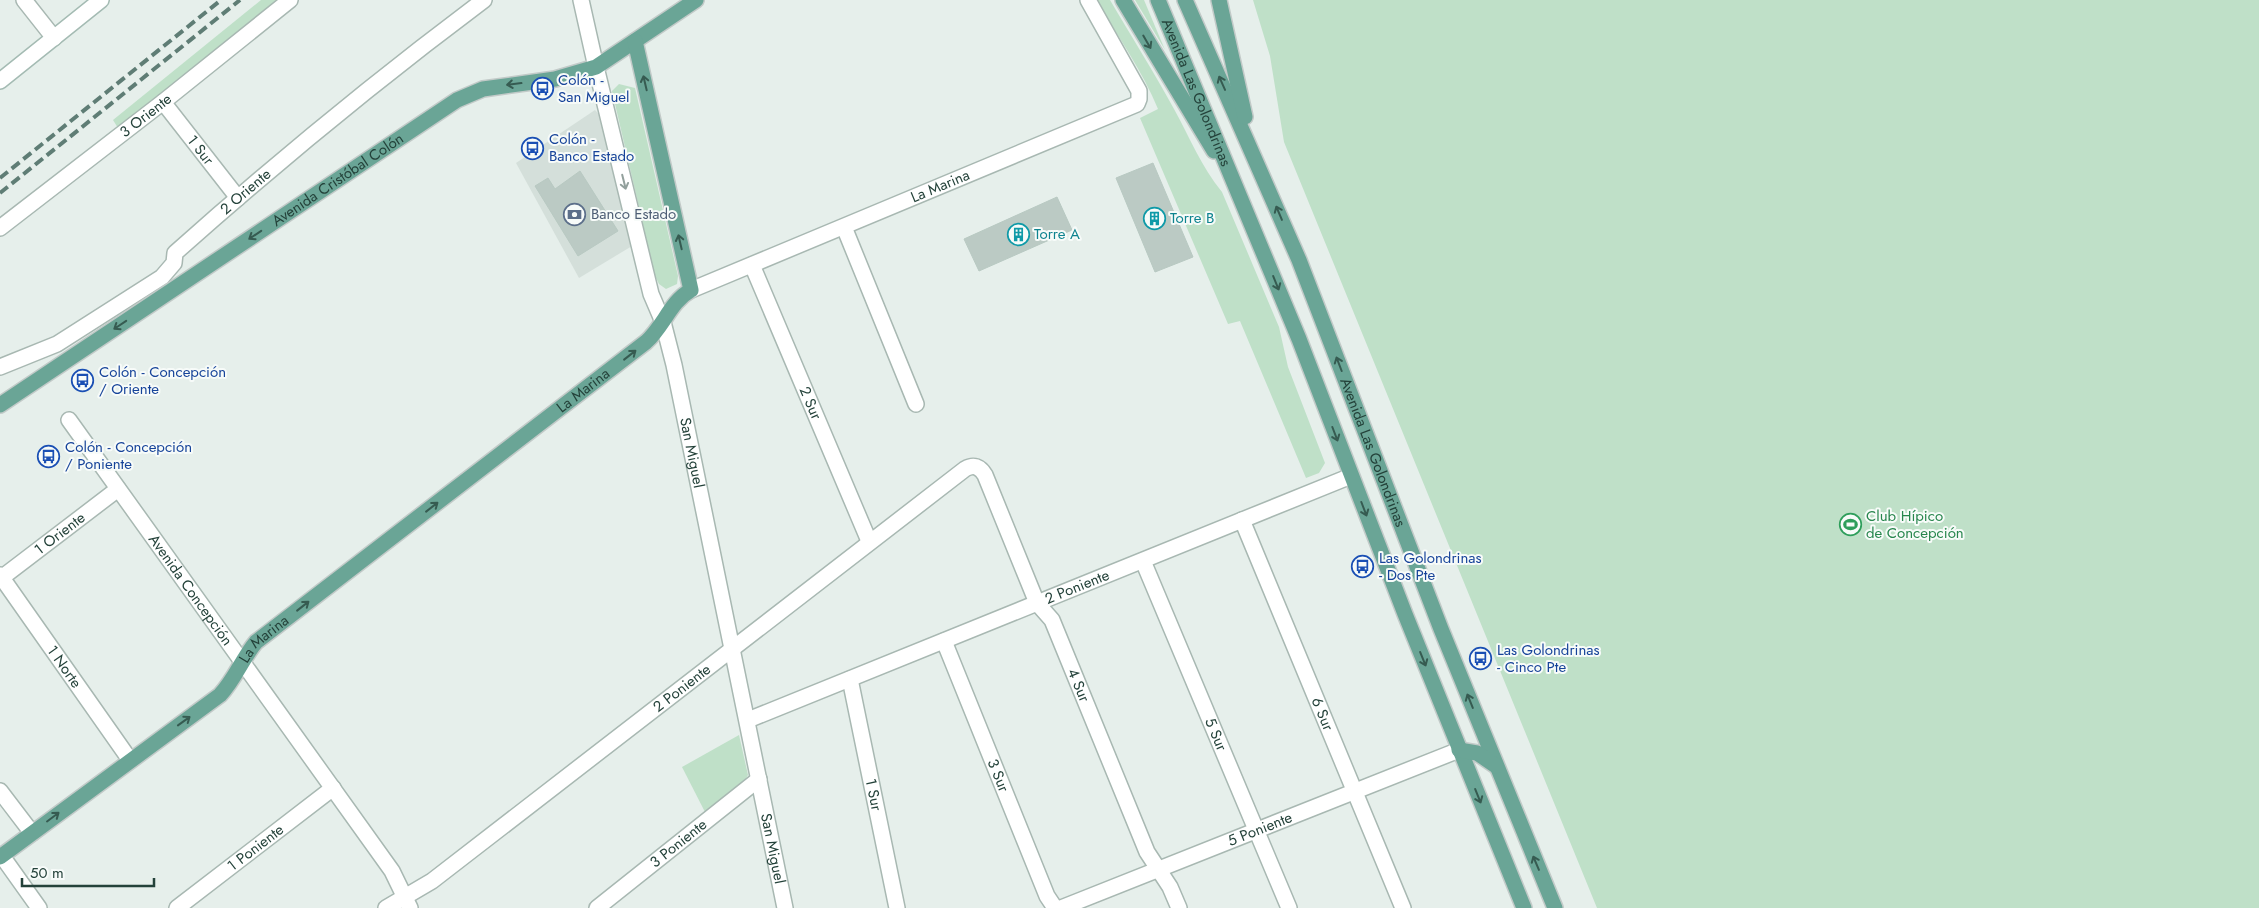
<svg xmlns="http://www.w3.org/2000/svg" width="2259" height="908" viewBox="0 0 2259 908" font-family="Jost,sans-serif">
<rect width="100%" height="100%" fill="#e6efeb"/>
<polygon fill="#d4dfda" points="595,110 604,120 632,246 579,278 516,163"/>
<g fill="#bfe0c8">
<polygon points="261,0 279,0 118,128 113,120"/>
<path d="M 1096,0 L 1110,0 C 1131,36 1154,72 1174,109 C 1190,138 1201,166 1222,192 L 1279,327 L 1288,367 L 1325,463 L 1319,473 L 1306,478 L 1240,321 L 1228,324 L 1140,118 L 1158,109 C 1143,72 1117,35 1096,0 Z"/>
<polygon points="1135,0 1144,0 1165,50"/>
<polygon points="1253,0 2259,0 2259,908 1597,908 1284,142 1270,56"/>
<polygon points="619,84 635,88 678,276 677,284 666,289 659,284 655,276 612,91"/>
<polygon points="739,735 748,775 741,786 705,812 682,767"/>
</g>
<g fill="#bbcac4" stroke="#b8c9c2">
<polygon points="1153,163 1193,257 1155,272 1116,178"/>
<polygon points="580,171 618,231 578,256 535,186 548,178 555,189"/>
<polygon points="1057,197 1072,230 979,271 964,239"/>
</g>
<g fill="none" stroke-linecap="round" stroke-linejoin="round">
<defs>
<g id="minor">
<polyline points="24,0 54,38"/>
<polyline points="581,0 596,67"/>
<path id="s1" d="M 163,102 L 238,198"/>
<polyline points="844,227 916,404"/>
<path id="s2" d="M 0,228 L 163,102 L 290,0"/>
<path id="s3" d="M 752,265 L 869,541"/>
<path id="s4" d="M 691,290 L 1137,104 L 1139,99 L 1139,91 L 1088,0"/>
<path id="s5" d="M 0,367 L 57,344 L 162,277 L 174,263 L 175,253 C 275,164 377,80 484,0"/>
<path id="s6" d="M 69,420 L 392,871 L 410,908"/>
<path id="s7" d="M 1242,520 L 1403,908"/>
<path id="s8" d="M 1143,561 L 1289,908"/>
<path id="s9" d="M 0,575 L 130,760"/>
<path id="s10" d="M 0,579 L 118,489"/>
<path id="s11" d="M 944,641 L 1047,896 L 1055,908"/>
<path id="s12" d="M 850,679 L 897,908"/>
<path id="s13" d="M 748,720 L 1351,476"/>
<polyline points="0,791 32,833"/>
<polyline points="2,856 39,908"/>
<path id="s14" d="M 177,908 L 333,788"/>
<path id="s15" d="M 386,908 L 432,881 L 965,469 C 974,464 980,467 985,475 L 1037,603 L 1052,620 L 1147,852 L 1170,887 L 1179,908"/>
<path id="s16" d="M 597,908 L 759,779"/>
<path id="s17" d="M 1061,908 L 1459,750"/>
</g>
<g id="tertiary">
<path id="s18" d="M 596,67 L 651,294 L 663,322 L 674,365 L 785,908"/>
</g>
<polyline id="secondary" points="0,81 101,0"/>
<g id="primary">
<polyline points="1123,0 1214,151"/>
<path id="s19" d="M 1158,0 L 1299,339 L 1405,614 L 1524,908"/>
<path id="s20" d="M 1185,0 L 1299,260 L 1441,629 L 1555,908"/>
<polyline points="1219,0 1245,117"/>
<path id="s21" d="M 0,405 L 457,100 L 483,89 L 555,79 L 596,67 L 696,0"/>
<polyline points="1459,750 1477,753 1496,766"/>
<path id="s22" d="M 0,857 L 220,695 C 235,679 242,659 256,642 L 646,342 C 664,326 670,302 691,290 L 635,41"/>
</g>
</defs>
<use href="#minor" stroke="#a8b8b2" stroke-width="18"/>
<use href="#tertiary" stroke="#a8b8b2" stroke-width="18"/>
<use href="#secondary" stroke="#a4bbb3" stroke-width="18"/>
<use href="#primary" stroke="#c2cac8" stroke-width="18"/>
<use href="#minor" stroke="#fff" stroke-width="15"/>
<use href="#tertiary" stroke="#fff" stroke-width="15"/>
<use href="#secondary" stroke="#fff" stroke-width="15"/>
<use href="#primary" stroke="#6aa596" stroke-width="15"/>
<g stroke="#5f7d75" stroke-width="4" stroke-dasharray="10 5" stroke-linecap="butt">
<polyline points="0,178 221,0"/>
<polyline points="0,193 240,0"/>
</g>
</g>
<defs><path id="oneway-shaft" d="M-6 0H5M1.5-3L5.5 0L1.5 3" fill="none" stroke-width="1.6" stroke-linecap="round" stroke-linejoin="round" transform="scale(1.25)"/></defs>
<g stroke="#365b51">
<use href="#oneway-shaft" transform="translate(1147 42) rotate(60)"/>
<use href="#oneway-shaft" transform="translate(645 83) rotate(-103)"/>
<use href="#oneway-shaft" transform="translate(1222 83) rotate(-114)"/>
<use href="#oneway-shaft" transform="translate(514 84) rotate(173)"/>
<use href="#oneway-shaft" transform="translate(1279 213) rotate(-113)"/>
<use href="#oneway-shaft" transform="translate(255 235) rotate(146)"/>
<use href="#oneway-shaft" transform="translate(680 242) rotate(-103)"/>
<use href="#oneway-shaft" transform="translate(1276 283) rotate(68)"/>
<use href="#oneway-shaft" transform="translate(120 325) rotate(146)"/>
<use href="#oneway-shaft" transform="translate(630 355) rotate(-38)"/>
<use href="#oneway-shaft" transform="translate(1339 364) rotate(-111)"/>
<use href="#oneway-shaft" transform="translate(1335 434) rotate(69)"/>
<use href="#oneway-shaft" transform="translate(432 507) rotate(-38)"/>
<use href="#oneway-shaft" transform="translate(1364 509) rotate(69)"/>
<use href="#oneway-shaft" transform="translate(303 606) rotate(-38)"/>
<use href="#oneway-shaft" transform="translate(1423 659) rotate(68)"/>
<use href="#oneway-shaft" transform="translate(1470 701) rotate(-112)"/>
<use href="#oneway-shaft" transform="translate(184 721) rotate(-36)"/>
<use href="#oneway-shaft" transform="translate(1478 796) rotate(68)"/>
<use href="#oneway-shaft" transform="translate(53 817) rotate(-37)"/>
<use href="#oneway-shaft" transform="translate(1536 863) rotate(-113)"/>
</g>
<use stroke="#92a09c" href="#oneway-shaft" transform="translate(624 182) rotate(76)"/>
<defs>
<symbol id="bus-ring" viewBox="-11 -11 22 22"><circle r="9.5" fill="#f7fbf9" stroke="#1a4fb4" stroke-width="1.5"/><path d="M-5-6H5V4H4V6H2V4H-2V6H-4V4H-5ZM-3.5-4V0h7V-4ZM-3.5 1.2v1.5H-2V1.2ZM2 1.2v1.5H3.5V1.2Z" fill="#1a4fb4"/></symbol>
<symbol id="bank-ring" viewBox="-11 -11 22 22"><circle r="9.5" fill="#f7fbf9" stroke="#5c6f8a" stroke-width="1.5"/><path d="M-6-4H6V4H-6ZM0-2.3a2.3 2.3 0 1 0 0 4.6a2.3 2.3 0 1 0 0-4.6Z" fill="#5c6f8a"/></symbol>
<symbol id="building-ring" viewBox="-11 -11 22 22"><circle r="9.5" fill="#f7fbf9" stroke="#0f9aa8" stroke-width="1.5"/><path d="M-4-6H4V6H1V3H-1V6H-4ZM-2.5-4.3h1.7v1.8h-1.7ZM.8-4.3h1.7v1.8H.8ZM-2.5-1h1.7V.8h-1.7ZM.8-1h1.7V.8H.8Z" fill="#0f9aa8"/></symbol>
<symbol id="stadium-ring" viewBox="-11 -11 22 22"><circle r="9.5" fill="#f7fbf9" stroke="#2e9e5b" stroke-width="1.5"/><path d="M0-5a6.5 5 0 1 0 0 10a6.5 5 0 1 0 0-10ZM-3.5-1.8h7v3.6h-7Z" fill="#2e9e5b"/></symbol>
</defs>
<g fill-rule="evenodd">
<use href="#bus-ring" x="530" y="76" width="25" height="25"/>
<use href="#bus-ring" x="520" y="136" width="25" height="25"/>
<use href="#bank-ring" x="562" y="202" width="25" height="25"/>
<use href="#building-ring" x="1142" y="206" width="25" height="25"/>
<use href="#building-ring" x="1006" y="222" width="25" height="25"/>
<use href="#bus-ring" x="70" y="368" width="25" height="25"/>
<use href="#bus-ring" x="36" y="444" width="25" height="25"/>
<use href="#stadium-ring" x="1838" y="512" width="25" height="25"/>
<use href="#bus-ring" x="1350" y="554" width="25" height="25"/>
<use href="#bus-ring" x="1468" y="646" width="25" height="25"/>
</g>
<g text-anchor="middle" stroke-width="4" stroke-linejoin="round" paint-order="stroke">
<g font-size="15" fill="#164399" stroke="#f7fbf9" text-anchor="start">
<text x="558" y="85">Colón -<tspan x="558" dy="17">San Miguel</tspan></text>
<text x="549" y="144">Colón -<tspan x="549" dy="17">Banco Estado</tspan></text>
<text x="99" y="377">Colón - Concepción<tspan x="99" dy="17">/ Oriente</tspan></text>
<text x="65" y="452">Colón - Concepción<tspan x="65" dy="17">/ Poniente</tspan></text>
<text x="1379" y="563">Las Golondrinas<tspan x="1379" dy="17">- Dos Pte</tspan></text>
<text x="1497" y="655">Las Golondrinas<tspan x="1497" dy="17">- Cinco Pte</tspan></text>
</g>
<g font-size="15" fill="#24423a" stroke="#f7fbf9">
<text dy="5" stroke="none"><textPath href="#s19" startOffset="100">Avenida Las Golondrinas</textPath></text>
<text dy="5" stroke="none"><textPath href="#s2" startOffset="184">3 Oriente</textPath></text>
<text dy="5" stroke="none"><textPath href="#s1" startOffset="61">1 Sur</textPath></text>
<text dy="5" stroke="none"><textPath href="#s21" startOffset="406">Avenida Cristóbal Colón</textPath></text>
<text dy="5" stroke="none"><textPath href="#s4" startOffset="270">La Marina</textPath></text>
<text dy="5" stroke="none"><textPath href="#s5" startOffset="308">2 Oriente</textPath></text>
<text dy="5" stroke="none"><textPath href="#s22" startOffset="750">La Marina</textPath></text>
<text dy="5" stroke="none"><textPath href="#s3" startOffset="150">2 Sur</textPath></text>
<text dy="5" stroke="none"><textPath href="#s18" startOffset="398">San Miguel</textPath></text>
<text dy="5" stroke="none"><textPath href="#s20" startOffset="490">Avenida Las Golondrinas</textPath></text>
<text dy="5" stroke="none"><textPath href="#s10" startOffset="75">1 Oriente</textPath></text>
<text dy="5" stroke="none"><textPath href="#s13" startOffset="355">2 Poniente</textPath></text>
<text dy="5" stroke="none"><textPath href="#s6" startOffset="209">Avenida Concepción</textPath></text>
<text dy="5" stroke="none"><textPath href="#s22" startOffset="345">La Marina</textPath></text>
<text dy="5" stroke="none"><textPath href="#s9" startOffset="112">1 Norte</textPath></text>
<text dy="5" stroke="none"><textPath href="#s15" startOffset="982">4 Sur</textPath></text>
<text dy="5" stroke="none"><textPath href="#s15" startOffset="369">2 Poniente</textPath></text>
<text dy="5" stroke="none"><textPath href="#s7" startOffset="210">6 Sur</textPath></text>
<text dy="5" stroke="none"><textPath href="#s8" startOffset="188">5 Sur</textPath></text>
<text dy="5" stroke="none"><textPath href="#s11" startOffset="145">3 Sur</textPath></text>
<text dy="5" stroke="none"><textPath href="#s12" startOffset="118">1 Sur</textPath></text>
<text dy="5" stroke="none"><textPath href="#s17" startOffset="214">5 Poniente</textPath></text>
<text dy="5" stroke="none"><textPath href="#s16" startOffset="104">3 Poniente</textPath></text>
<text dy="5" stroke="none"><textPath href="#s14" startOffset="99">1 Poniente</textPath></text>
<text dy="5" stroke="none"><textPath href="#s18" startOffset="802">San Miguel</textPath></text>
</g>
<g font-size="15" fill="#4e5e75" stroke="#f7fbf9" text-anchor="start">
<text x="591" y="219">Banco Estado</text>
</g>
<g font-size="15" fill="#0d838f" stroke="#f7fbf9" text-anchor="start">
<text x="1170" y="223">Torre B</text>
<text x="1034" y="239">Torre A</text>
</g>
<g font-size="15" fill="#27864d" stroke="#f7fbf9" text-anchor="start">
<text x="1866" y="521">Club Hípico<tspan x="1866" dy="17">de Concepción</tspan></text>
</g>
</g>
<path d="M22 878v8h132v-8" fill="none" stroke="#24423a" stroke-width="2.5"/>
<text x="30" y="878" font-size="15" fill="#24423a" stroke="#f7fbf9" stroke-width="4" paint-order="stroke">50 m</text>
</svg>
